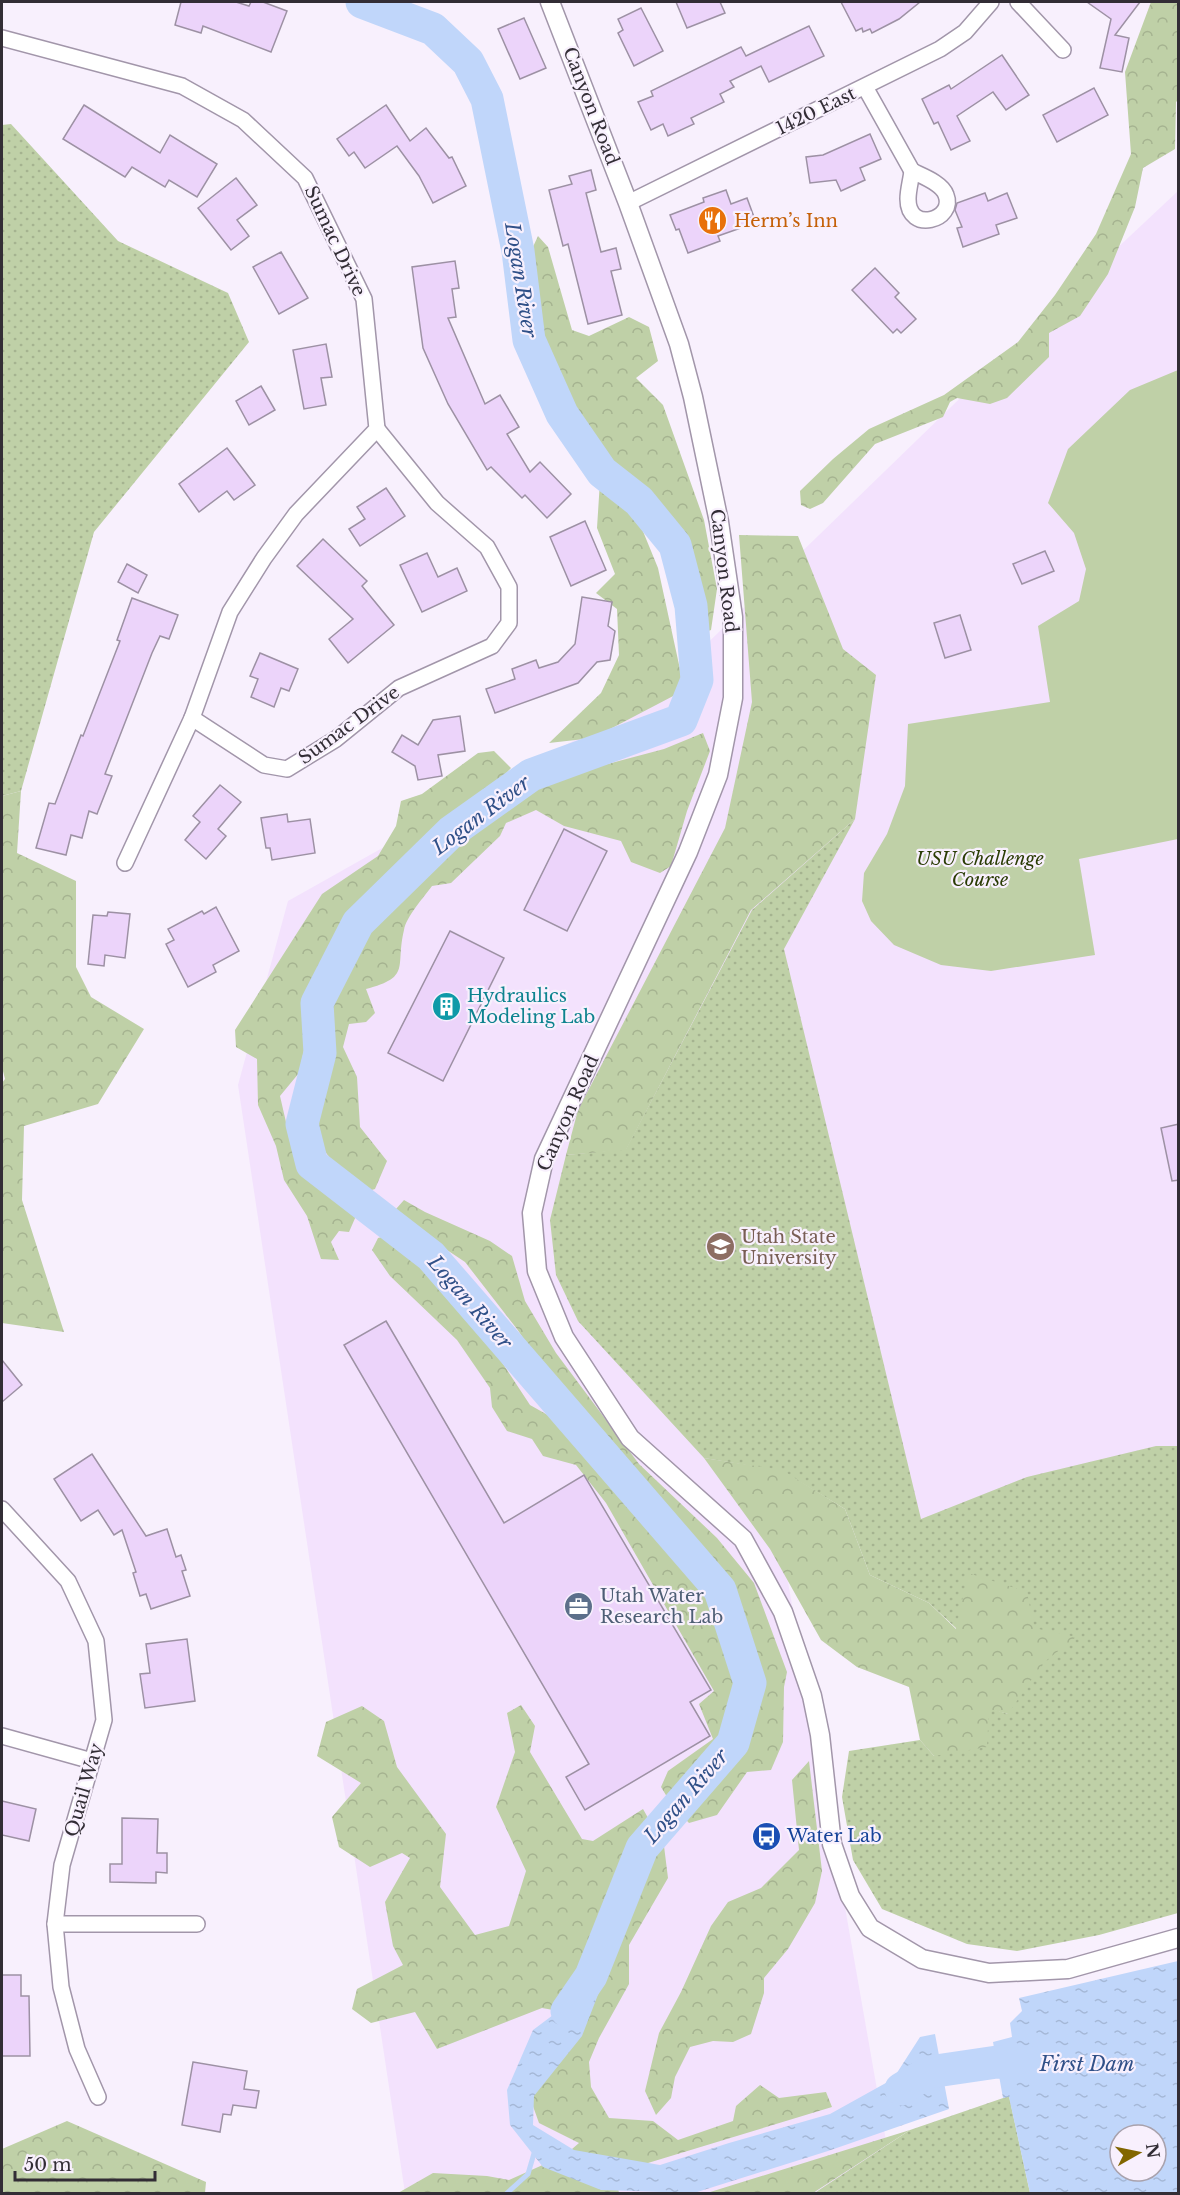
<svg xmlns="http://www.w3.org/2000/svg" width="1180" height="2195" viewBox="0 0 1180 2195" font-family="'Libre Baskerville',serif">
<defs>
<pattern id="grass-dots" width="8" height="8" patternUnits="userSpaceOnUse" patternTransform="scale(1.5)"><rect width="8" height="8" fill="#bfd0a7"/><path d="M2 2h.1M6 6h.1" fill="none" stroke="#a5b390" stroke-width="1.8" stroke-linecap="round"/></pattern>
<pattern id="forest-crowns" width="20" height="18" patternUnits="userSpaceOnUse" patternTransform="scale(1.5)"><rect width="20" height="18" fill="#bfd0a7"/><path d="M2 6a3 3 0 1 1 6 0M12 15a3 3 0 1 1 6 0" fill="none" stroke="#a5b390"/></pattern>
<pattern id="water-ripples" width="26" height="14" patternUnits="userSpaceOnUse" patternTransform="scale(1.5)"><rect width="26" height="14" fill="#c0d6fa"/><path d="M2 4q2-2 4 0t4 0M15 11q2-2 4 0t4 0" fill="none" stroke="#a5b8d7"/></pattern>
</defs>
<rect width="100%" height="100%" fill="#f8f0fd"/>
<polygon fill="#f3e2fd" points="1178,191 1178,1796 758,1411 889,2158 1054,2193 405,2193 238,1085 288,901 653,696 1048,313"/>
<g fill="url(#grass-dots)">
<polygon points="11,124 118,241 228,293 249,342 94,532 21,791 2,796 2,125"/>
<polygon points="855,819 784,949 921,1519 1027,1477 1156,1446 1178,1446 1178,1913 1099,1935 1017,1951 967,1944 882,1909 853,1860 842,1797 849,1751 920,1740 934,1756 989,1708 1008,1714 957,1629 929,1603 870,1575 845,1509 782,1471 704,1458 578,1321 556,1275 550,1220 566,1155 626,1149 752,910"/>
<polygon points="1009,2096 1030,2193 813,2194 910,2130"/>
</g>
<g fill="url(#forest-crowns)">
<polygon points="1151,2 1178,2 1178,100 1176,102 1175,149 1143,168 1135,207 1108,274 1080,316 1049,333 1049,357 1007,398 990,404 957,398 950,402 943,417 875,444 823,503 810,509 801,505 800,491 833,459 869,429 944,395 1018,342 1055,295 1096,234 1131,154 1125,72"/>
<polygon points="538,236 548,247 572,330 589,336 629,317 649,327 658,361 636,378 663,405 704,520 717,589 711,630 703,633 697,625 693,592 676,524 646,519 640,524 658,568 683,683 677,694 593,738 549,743 601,693 619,655 617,609 596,593 615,574 597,528 600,481 617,474 585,429 542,344 526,262"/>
<polygon points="739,535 798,536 843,649 876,675 855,819 751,910 626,1150 566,1155 578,1110 725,828 752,702"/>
<path d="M 703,733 L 710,751 L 687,811 L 671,866 L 660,873 L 631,862 L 621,841 L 564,826 L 536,810 L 506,823 L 500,836 L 451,883 L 432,886 C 424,897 406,917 404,930 C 395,967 412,977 366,989 L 375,1013 L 366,1022 L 349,1024 L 343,1047 L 357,1077 L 360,1127 L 387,1161 L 375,1189 L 365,1192 C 341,1173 315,1147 310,1115 C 309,1102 325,1050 328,1034 L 324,1022 L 309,1027 L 299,1073 L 280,1096 L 294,1157 L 319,1189 L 356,1216 L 349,1232 L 339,1231 L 331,1242 L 339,1260 L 321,1259 L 307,1216 L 284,1180 L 276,1146 L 258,1105 L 257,1059 L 236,1047 L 235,1030 L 322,894 L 378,856 L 396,826 L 401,801 L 422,794 L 478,753 L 494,751 L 511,768 L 480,802 L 521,787 L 664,749 Z"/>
<polygon points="21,791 17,853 76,881 76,967 91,997 144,1029 98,1104 24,1126 22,1200 64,1332 2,1323 2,1083 5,1079 2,1067 2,796"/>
<polygon points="404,1200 425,1212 490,1241 512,1256 525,1301 556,1353 639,1464 717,1538 754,1583 787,1672 784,1687 783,1742 771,1770 747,1772 717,1815 689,1823 672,1805 661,1787 668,1771 713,1739 699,1704 714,1691 606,1503 576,1465 543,1456 532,1439 507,1431 492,1407 490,1388 457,1340 390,1276 372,1250 378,1238 390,1235 424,1256 467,1309 530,1405 569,1427 630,1504 659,1527 666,1516 640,1483 576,1415 517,1329 465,1262 402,1220 396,1209"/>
<polygon points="704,1458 782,1470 845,1509 870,1575 929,1603 956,1629 968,1573 1027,1592 1034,1628 1076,1637 1043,1663 1008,1714 989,1709 987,1747 934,1756 920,1740 909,1687 857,1667 821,1640 770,1549"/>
<polygon points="521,1705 535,1726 530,1752 582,1839 593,1841 643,1809 664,1846 668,1878 629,1945 629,1984 599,2038 589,2062 591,2087 609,2118 653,2121 678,2140 733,2121 736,2106 760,2085 779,2098 826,2092 832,2107 615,2173 619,2193 398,2193 433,2173 487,2176 509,2180 565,2155 579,2143 539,2123 529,2095 576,2014 542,2008 437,2049 415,2012 371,2023 352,2009 357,1989 403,1965 393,1946 385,1902 410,1858 402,1853 370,1867 339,1847 332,1817 361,1783 317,1756 326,1722 362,1706 384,1721 397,1767 446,1834 440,1887 475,1935 509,1926 526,1871 496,1807 515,1752 507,1713"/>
<polygon points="809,1761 822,1871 815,1903 788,1949 764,1978 764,1993 751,2034 733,2042 713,2041 690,2047 675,2077 671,2098 656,2115 645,2091 659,2033 681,1992 711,1926 728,1902 761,1888 799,1850 792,1780"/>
<polygon points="67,2121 206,2182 205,2193 2,2193 2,2149"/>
<polygon points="910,2130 813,2193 707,2193"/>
</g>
<polygon fill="#bfd0a7" points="1178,370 1178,839 1079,859 1095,955 991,971 941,965 894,945 871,921 862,901 864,873 887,834 905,786 908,724 1050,702 1038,626 1079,601 1086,569 1074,533 1048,503 1068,449 1130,390"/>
<g fill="url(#water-ripples)" fill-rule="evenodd">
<polygon points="615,1951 582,2036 534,2096 533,2125 574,2150 660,2165 729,2143 830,2114 893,2079 920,2037 935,2034 949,2109 828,2151 694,2193 601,2190 543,2167 510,2125 507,2090 533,2030 557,2012"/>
<path d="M 1178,1961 L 1178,2193 L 1030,2193 L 1009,2097 L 1003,2098 L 993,2042 L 1012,2037 L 1010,2023 L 1022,2011 L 1019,1998 ZM 1120,2135 L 1156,2135 L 1156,2171 L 1120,2171 Z"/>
</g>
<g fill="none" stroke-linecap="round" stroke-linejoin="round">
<polyline stroke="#c0d6fa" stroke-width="5" points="506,2194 528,2174 535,2150"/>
<g stroke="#c0d6fa" stroke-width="33">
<polyline points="362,2 433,29 468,62 487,99 518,251 529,340 562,414 602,472 639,501 675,545 691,606 697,680 681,720 531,775 451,832 358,923 317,1003 320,1053 302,1124 312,1164 431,1256 720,1590 750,1683 733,1743 642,1848 591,1976 567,2011"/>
<polyline points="901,2089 929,2072 997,2062 1042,2063"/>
</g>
</g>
<g fill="#ecd4fa" stroke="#9d91a4" stroke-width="1.5">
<polygon points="181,2 236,2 249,6 251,2 263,2 287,11 271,52 203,26 201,33 175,25"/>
<polygon points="676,2 720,2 725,13 687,28"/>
<polygon points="841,2 920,2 899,19 872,33 870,29 863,32 862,28 856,31"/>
<polygon points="1087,2 1140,2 1115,35 1129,38 1122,72 1100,68 1111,19"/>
<polygon points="641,8 663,51 634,66 618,33 623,30 618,19"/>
<polygon points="524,18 546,68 520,79 498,29"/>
<polygon points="809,26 824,56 769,82 761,66 730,81 734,87 720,94 724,102 691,118 694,124 668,136 663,124 651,130 638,102 653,96 651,91 741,47 746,56"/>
<polygon points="1002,55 1029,95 1006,110 993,92 957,116 970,141 951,150 938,122 934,124 922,99 949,85 951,89"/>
<polygon points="1094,88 1108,115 1057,142 1043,115"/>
<polygon points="84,105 160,153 170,135 217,164 197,197 169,180 165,187 132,167 125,177 63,139"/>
<polygon points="386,105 410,141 426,128 449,158 452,157 466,186 433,203 419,176 397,146 365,168 354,152 349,156 337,139"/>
<polygon points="870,134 881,159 860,168 865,180 841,191 836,180 810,183 806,157 823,155"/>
<polygon points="591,170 596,190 586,193 601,252 616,248 621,269 611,271 622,315 588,324 568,244 563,246 549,190 572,184 569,176"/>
<polygon points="236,178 257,205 237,220 249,236 231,250 198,208"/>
<polygon points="726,190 731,204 747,198 754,217 750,218 752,224 718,236 720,241 688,253 679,229 676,230 670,215 704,202 703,198"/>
<polygon points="985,193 988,201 1007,193 1017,218 996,225 999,234 963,247 957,228 962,227 955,210 957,203"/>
<polygon points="281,252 308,298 279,314 253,267"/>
<polygon points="455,261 459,288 452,289 456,317 448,318 485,404 500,395 519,427 507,434 530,472 540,462 571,494 547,518 525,495 522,498 491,467 487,470 448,404 423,348 412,267"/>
<polygon points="875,268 899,293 895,297 916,319 901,333 897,329 893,333 852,290"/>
<polygon points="326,344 332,377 321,378 326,405 304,409 293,350"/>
<polygon points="261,386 275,410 249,425 236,401"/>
<polygon points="227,448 255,485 234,500 227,491 199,512 179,484"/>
<polygon points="386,488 405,516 360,546 349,529 365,519 357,507"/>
<polygon points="585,521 606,570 571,586 550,537"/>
<polygon points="323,539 367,581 362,586 394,625 348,663 329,639 353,619 297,566"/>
<polygon points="1045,551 1054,571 1022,584 1013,564"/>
<polygon points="427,553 438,577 457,568 467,591 422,612 400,565"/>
<polygon points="127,564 147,575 138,593 118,582"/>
<polygon points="582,597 612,602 608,626 615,631 610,660 597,662 578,683 495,713 486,689 515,679 512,669 536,660 539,668 558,662 575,644"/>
<polygon points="132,598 178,615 169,639 160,636 152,653 105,774 112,776 97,814 89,811 82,838 71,835 66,855 36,848 49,803 55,804 81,735 83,736 120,641 117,640"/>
<polygon points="960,615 971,650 945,658 934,623"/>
<polygon points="260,653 298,669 289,691 281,688 274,707 251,697 258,679 250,676"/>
<polygon points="460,716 465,751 438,755 442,776 418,780 415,766 392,752 402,735 418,745 433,720"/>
<polygon points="220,785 241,802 218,829 226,836 206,859 185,840 200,822 193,816"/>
<polygon points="287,814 288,822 310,819 315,853 272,860 270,848 266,848 261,818"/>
<polygon points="564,829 607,851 567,931 524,910"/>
<polygon points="216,907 239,951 213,965 216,972 188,987 166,944 174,940 168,929 202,911 204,914"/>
<polygon points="108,912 130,914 125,958 105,955 104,966 88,964 93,915 107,916"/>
<polygon points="450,931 504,958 443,1081 388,1053"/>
<polygon points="1179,1124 1179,1180 1172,1181 1161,1128"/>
<polygon points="386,1321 504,1523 584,1475 711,1690 690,1702 710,1736 585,1810 566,1777 589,1764 344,1345"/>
<polygon points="2,1360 22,1385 2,1402"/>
<polygon points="92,1454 146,1536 167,1529 176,1557 181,1555 186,1570 182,1571 190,1596 151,1609 146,1594 140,1596 133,1573 136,1572 122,1530 114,1535 98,1510 81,1521 54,1479"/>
<polygon points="187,1639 195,1701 145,1708 140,1674 150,1673 146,1644"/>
<polygon points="2,1801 36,1809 29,1841 2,1835"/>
<polygon points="122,1818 158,1819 157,1853 167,1853 167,1873 156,1872 156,1883 110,1882 110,1864 122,1864"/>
<polygon points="2,1975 21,1975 21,1996 29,1996 30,2056 2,2056"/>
<polygon points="193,2062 247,2071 244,2089 259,2091 256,2108 233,2105 231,2115 223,2114 220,2132 182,2125"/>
</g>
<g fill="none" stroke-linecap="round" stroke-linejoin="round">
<defs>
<g id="minor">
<polyline points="1018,2 1063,50"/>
<polyline points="2,38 182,86 243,120 305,178 364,299 377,429 296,514 264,558 230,612 192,718 125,863"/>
<polyline points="865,87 912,171"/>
<path d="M 912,171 C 922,176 942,183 946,195 C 956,220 908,234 908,199 C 908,190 911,180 912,171 Z"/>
<polyline points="628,203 940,49 965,32 991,2"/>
<polyline points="192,718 264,765 287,769 336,739 399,688 492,646 509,623 509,587 487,547 437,503 377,429"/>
<polyline points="2,1509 68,1581 96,1641 104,1720 62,1865 55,1924 61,1987 77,2049 98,2097"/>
<polyline points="2,1736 92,1761"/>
<polyline points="55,1924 197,1924"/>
</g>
<polyline id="tertiary" points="550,2 628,203 679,344 693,397 719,522 733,617 733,698 718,775 688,852 544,1159 532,1213 537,1271 564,1337 630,1438 743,1539 783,1612 812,1696 820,1735 832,1844 850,1896 870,1928 922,1959 989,1973 1068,1969 1178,1938"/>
</defs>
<use href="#minor" stroke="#a296aa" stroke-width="18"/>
<use href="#tertiary" stroke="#a296aa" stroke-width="21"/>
<use href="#minor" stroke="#fff" stroke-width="15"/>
<use href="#tertiary" stroke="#fff" stroke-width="18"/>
</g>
<defs>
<symbol id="restaurant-disc" viewBox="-11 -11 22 22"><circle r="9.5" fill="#e8710a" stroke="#f8f0fd"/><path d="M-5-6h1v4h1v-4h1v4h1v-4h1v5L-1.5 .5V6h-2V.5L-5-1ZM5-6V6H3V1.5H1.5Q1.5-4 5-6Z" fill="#fff"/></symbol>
<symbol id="building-disc" viewBox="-11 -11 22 22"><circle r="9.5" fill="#0f9aa8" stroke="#f8f0fd"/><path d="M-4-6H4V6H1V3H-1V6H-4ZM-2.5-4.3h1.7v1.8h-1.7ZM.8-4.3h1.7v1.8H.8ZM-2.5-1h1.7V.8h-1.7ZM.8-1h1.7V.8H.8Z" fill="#fff"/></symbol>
<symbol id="university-disc" viewBox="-11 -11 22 22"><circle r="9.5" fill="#8d6e63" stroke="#f8f0fd"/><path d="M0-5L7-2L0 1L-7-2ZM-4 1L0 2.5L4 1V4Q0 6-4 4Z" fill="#fff"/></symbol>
<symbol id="office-disc" viewBox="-11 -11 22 22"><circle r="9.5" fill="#5c6f8a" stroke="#f8f0fd"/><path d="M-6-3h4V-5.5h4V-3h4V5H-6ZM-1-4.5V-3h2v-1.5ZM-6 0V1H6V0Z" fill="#fff"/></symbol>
<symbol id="bus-disc" viewBox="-11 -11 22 22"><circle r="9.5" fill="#1a4fb4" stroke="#f8f0fd"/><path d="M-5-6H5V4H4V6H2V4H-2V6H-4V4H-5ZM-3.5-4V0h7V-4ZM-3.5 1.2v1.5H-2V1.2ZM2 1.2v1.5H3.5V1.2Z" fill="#fff"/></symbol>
</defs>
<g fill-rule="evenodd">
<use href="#restaurant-disc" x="696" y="204" width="33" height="33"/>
<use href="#building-disc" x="430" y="990" width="33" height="33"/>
<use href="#university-disc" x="704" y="1230" width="33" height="33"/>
<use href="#office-disc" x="562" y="1590" width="33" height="33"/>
<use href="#bus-disc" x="750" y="1820" width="33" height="33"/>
</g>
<g text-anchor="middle" stroke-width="4.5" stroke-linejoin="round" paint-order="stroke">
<g font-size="18" fill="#322d35" stroke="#f8f0fd">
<text transform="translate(591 106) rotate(69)" y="6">Canyon Road</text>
<text transform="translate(816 111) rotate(-26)" y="6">1420 East</text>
<text transform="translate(335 241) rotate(65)" y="6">Sumac Drive</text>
<text transform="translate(724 571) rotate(83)" y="6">Canyon Road</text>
<text transform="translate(349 725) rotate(-36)" y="6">Sumac Drive</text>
<text transform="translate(568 1113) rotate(-66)" y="6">Canyon Road</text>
<text transform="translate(84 1790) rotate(-74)" y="6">Quail Way</text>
</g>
<g font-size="18" fill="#c56008" stroke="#f8f0fd" text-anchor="start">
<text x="734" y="227">Herm’s Inn</text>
</g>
<g font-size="18" font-style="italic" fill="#2a3c04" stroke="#f8f0fd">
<text x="980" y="865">USU Challenge<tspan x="980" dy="21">Course</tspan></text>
</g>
<g font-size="18" fill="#0d838f" stroke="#f8f0fd" text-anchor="start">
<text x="467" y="1002">Hydraulics<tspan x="467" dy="21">Modeling Lab</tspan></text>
</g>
<g font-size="18" fill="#785e54" stroke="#f8f0fd" text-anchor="start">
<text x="741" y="1243">Utah State<tspan x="741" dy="21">University</tspan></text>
</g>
<g font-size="18" fill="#4e5e75" stroke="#f8f0fd" text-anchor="start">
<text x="600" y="1602">Utah Water<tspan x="600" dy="21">Research Lab</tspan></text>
</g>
<g font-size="18" fill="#164399" stroke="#f8f0fd" text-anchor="start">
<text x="787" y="1842">Water Lab</text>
</g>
<g font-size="20" font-style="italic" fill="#305088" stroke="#f8f0fd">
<text transform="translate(521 280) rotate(81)" y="7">Logan River</text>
<text transform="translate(481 815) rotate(-37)" y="7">Logan River</text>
<text transform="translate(470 1302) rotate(49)" y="7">Logan River</text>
<text transform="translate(686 1796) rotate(-49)" y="7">Logan River</text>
<text x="1087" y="2071">First Dam</text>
</g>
</g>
<rect width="1180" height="2195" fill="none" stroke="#322d35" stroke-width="6"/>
<g transform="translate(1138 2153) rotate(81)"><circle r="28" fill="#f8f0fd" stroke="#a9a2ad" stroke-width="1.5"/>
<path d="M0-4.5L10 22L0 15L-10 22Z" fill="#826600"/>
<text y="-9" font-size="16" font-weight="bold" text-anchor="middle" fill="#322d35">N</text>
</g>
<path d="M15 2171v9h140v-9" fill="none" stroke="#322d35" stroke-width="3"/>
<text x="24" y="2171" font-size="18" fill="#322d35" stroke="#f8f0fd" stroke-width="4.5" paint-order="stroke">50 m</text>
</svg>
